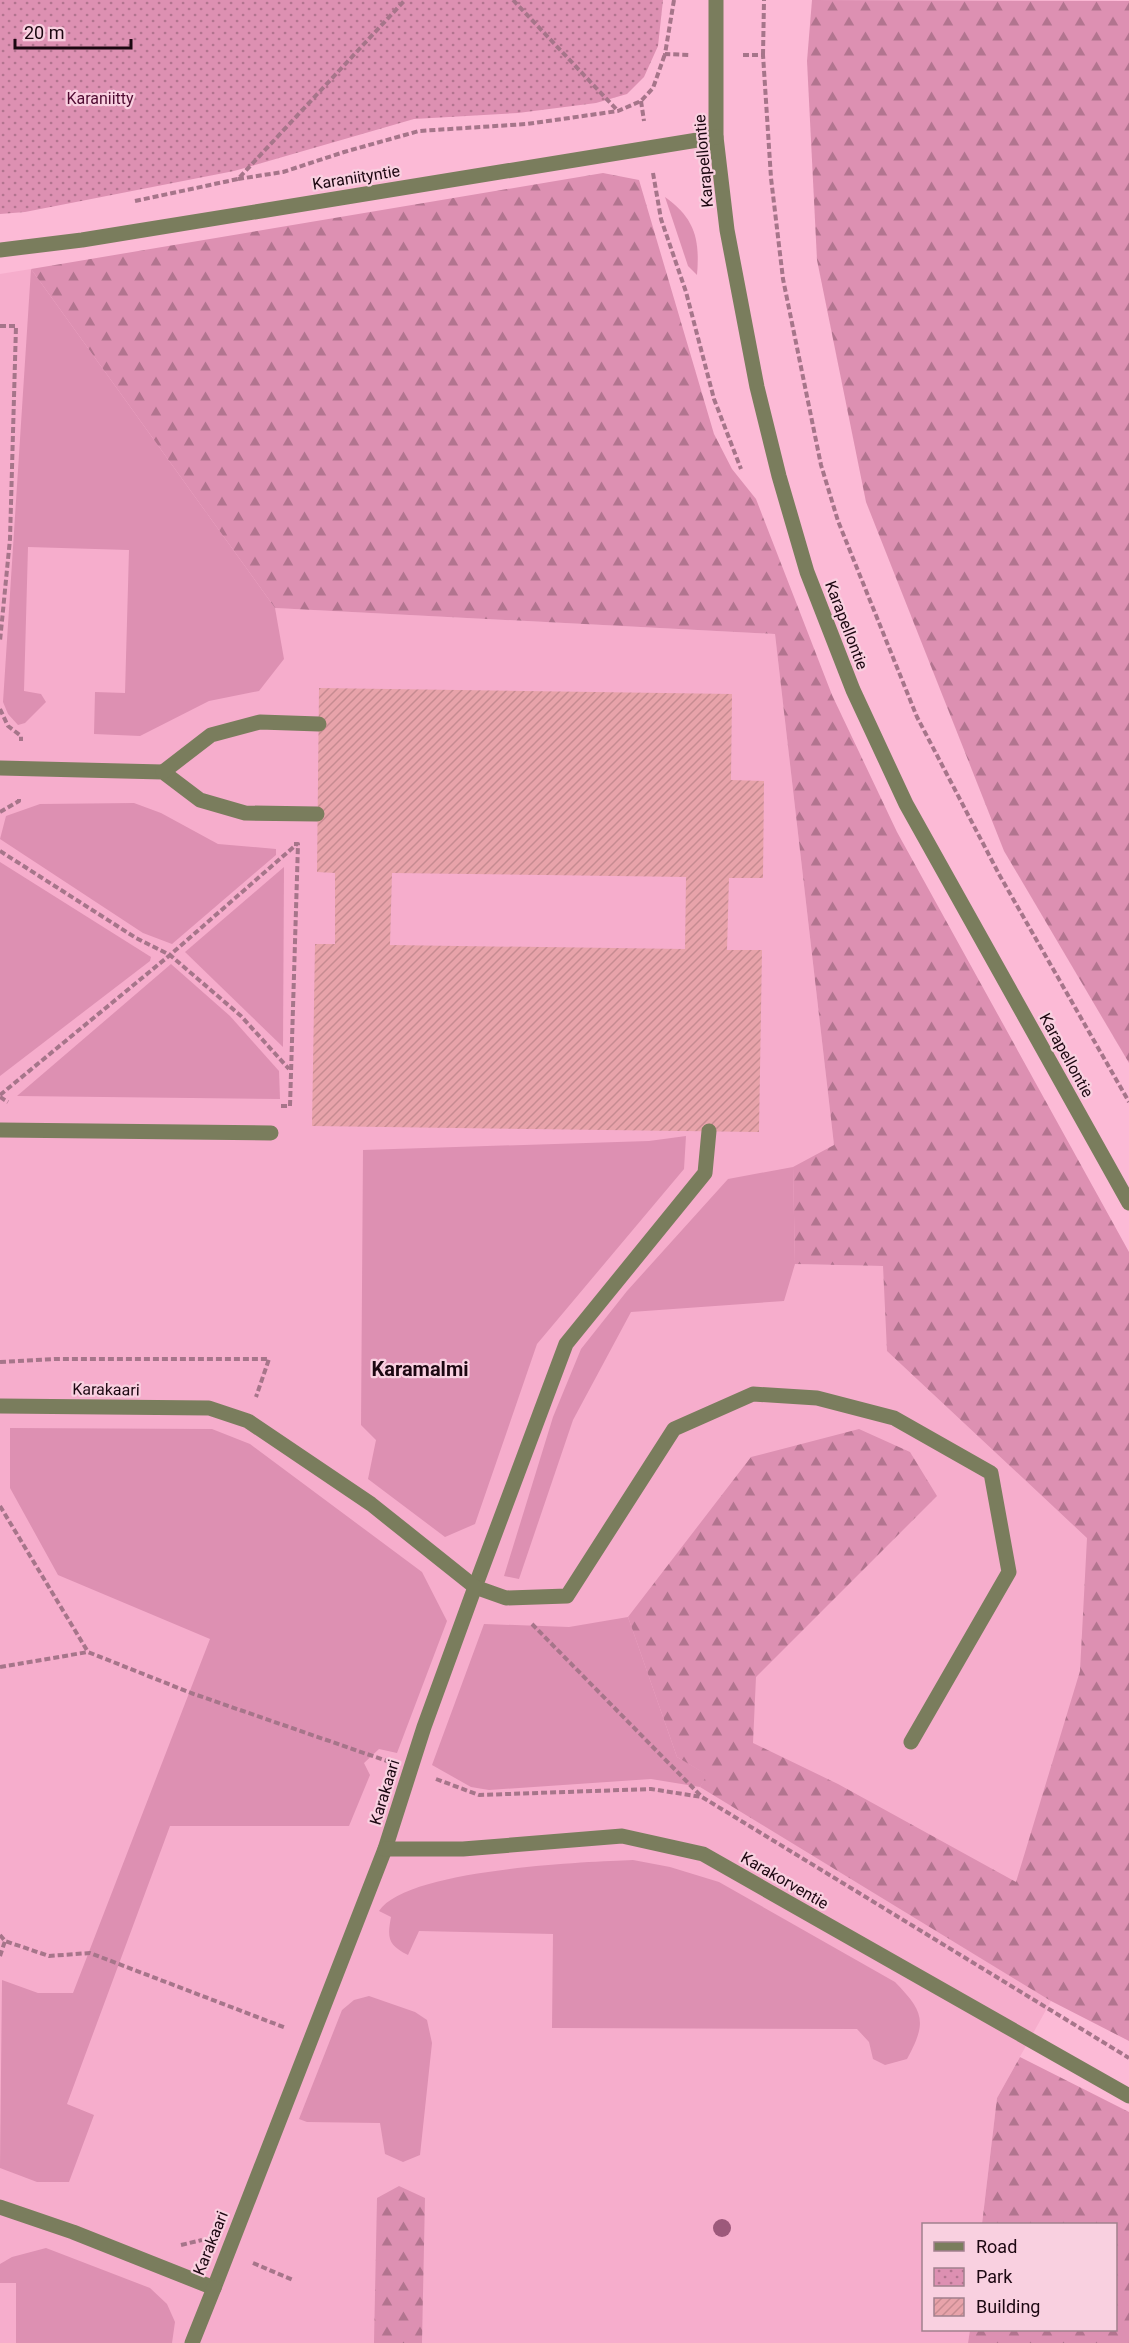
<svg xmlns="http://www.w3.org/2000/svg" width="1129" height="2343" viewBox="0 0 1129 2343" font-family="Roboto,sans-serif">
<defs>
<pattern id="forest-firs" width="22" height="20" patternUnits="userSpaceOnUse" patternTransform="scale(1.5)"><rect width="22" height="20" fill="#dd90b2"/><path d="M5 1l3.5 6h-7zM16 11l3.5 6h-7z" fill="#b2748f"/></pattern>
<pattern id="park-dots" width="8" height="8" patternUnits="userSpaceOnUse" patternTransform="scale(1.5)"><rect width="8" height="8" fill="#dd90b2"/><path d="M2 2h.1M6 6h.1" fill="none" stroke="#b2748f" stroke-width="1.8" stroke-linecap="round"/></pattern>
<pattern id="building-hatch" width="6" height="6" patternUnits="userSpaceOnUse" patternTransform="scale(1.5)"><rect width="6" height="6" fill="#e8a3aa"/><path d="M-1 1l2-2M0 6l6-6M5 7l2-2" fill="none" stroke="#c68b91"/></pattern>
</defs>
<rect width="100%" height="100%" fill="#fcbad6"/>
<polygon fill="#f6adcc" points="31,269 275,608 775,634 834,1145 795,1264 883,1266 1129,1497 1129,1767 1051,2001 997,2098 982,2224 924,2224 924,2330 970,2330 968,2343 0,2343 0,274"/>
<g fill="#dd90b2">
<path d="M 665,197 C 695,218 700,240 697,275 L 688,266 Z"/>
<polygon points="31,269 275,608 284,659 259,691 209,701 140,736 94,734 95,692 125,693 129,550 28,547 24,691 41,694 46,702 25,723 18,725 8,714 3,702"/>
<polygon points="134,803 161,813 218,844 276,849 276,855 172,944 143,933 0,839 6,816 40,804"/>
<polygon points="0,862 151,957 150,961 0,1076"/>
<polygon points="284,867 283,1047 185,952"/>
<polygon points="171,964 230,1016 279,1071 280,1099 17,1096"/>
<polygon points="686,1136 684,1169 537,1344 475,1524 445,1537 368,1479 376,1440 361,1425 363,1150 649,1141"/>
<polygon points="793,1167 795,1264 784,1301 631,1312 573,1420 519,1579 504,1576 553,1417 581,1349 627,1291 728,1179"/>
<polygon points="10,1428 212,1429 250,1444 422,1572 447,1621 397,1753 379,1749 364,1763 370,1775 349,1826 170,1826 67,2104 94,2115 69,2182 37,2182 0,2168 2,1980 38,1993 73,1993 210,1639 58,1575 10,1488"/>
<polygon points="628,1617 677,1757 708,1775 700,1787 651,1779 489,1790 471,1787 432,1765 484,1624 569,1627"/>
<path d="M 633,1860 L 670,1867 L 719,1882 L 895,1982 C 923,2011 928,2021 907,2059 L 885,2065 L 873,2059 L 869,2042 L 857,2029 L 552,2028 L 553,1934 L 419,1931 L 408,1955 C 388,1945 387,1938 391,1917 L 379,1911 C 406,1869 583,1862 633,1860 Z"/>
<polygon points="369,1996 415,2012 427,2020 432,2043 420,2155 403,2162 385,2154 380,2123 307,2122 299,2119 342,2010 354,2000"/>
<polygon points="46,2248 150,2288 167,2304 175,2322 172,2343 16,2343 16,2283 0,2283 0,2264 12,2257"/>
</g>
<g fill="url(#forest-firs)">
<polygon points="812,0 1129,1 1129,1063 1004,851 866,502 817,260 807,61"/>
<polygon points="603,173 639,180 714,434 732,469 756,499 832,695 897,832 1129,1252 1129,2041 1051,2001 700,1787 707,1775 677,1757 628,1617 751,1457 859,1429 910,1452 937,1496 756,1677 753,1743 838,1784 1016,1882 1080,1671 1087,1538 887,1351 883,1266 795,1264 793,1167 834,1145 775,634 275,608 31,269"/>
<polygon points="1020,2057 1129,2112 1129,2343 968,2343 970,2330 1116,2330 1116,2224 982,2224 997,2098"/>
<polygon points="399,2186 425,2198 422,2343 374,2343 377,2198"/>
</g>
<polygon fill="url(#park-dots)" points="0,0 663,0 658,46 644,77 627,94 596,103 518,113 414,119 234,171 25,212 0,214"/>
<path fill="url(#building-hatch)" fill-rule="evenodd" d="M 319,688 L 732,694 L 731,780 L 764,781 L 763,878 L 729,878 L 727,950 L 762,950 L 759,1132 L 312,1126 L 315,944 L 335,944 L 335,873 L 317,872 ZM 392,873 L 686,877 L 685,949 L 390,945 Z"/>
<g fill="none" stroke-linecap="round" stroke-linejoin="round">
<g stroke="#a6758a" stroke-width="4" stroke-dasharray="6 3" stroke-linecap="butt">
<polyline points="513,0 617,110"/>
<polyline points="674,0 665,54 690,55"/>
<polyline points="743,55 763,55 771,178 783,279 821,465 838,521 917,717 1000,876 1129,1102"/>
<polyline points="763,55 764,0"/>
<polyline points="641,101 644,121"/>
<polyline points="653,173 661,219 686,292 714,399 741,469"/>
<polyline points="238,179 283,172 344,152 419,131 527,124 618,111 641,101 653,88 665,54"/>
<polyline points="135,201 238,179 405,0"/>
<polyline points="0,326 16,326 10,539 0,641"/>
<polyline points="0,709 8,726 21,736 21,741"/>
<polyline points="0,812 19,801 19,796"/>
<polyline points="0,851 136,938 170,955 241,1016 289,1069"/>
<polyline points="0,1095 170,955 297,844"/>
<polyline points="0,1097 8,1102"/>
<polyline points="281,1106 290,1106 298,844 294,844"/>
<polyline points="0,1362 54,1359 269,1359 256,1397"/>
<polyline points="0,1506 88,1652"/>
<polyline points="532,1624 701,1796"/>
<polyline points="0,1667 88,1652 191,1693 387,1761"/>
<polyline points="436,1779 479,1795 651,1789 702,1797 1129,2058"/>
<polyline points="0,1935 5,1941 49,1956 90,1953 286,2028"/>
<polyline points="0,1956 5,1941"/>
<polyline points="181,2245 202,2240"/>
<polyline points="253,2263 293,2280"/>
</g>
<g stroke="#7a7d5d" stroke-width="15">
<polyline points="716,0 716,137 727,230 757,387 779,476 807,572 853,690 906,804 1129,1203"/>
<polyline points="0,250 82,240 716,137"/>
<polyline points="0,768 163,772 200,800 245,813 317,814"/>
<polyline points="163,772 211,735 260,722 319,724"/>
<polyline points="0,1130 271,1133"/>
<polyline points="709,1131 705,1173 566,1344 475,1587 506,1598 567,1596 674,1429 753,1394 817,1398 894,1418 991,1473 1009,1572 911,1742"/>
<polyline points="0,1406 209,1408 248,1421 371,1504 475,1587 424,1727 385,1849 214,2288 73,2232 0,2207"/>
<polyline points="385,1849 463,1849 622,1836 703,1854 1129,2096"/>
<polyline points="192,2343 214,2288"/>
</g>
</g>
<circle fill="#9d597b" cx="722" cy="2228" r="9"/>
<g text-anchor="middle" stroke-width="4.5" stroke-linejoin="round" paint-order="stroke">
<g font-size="16" fill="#4f0a31" stroke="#f9d0e0">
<text x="100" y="104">Karaniitty</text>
</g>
<g font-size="16" fill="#1c0711" stroke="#f9d0e0">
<text transform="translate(703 161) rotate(-95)" y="6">Karapellontie</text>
<text transform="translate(356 177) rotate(-9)" y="6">Karaniityntie</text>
<text transform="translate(847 625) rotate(69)" y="6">Karapellontie</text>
<text transform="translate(1067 1055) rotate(61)" y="6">Karapellontie</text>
<text transform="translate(106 1389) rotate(1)" y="6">Karakaari</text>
<text transform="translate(384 1792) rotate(-73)" y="6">Karakaari</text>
<text transform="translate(785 1880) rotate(30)" y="6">Karakorventie</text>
<text transform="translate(210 2243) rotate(-68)" y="6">Karakaari</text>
</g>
<g font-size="20" font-weight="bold" fill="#1c0711" stroke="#f9d0e0">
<text x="420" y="1376">Karamalmi</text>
</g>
</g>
<rect x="922" y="2223" width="195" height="108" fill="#f9d0e0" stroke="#a1808d" stroke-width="1.5"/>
<rect x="934" y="2242" width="30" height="9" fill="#7a7d5d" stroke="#a1808d" stroke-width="1.5"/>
<text x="976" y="2253" font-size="18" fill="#1c0711">Road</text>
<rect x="934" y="2268" width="30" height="18" fill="url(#park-dots)" stroke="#a1808d" stroke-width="1.5"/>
<text x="976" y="2283" font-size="18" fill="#1c0711">Park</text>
<rect x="934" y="2298" width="30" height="18" fill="url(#building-hatch)" stroke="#a1808d" stroke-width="1.5"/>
<text x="976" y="2313" font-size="18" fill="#1c0711">Building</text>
<path d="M15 39v9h116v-9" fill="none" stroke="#1c0711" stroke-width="3"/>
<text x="24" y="39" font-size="18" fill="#1c0711" stroke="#f9d0e0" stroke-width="4.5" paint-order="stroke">20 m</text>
</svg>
